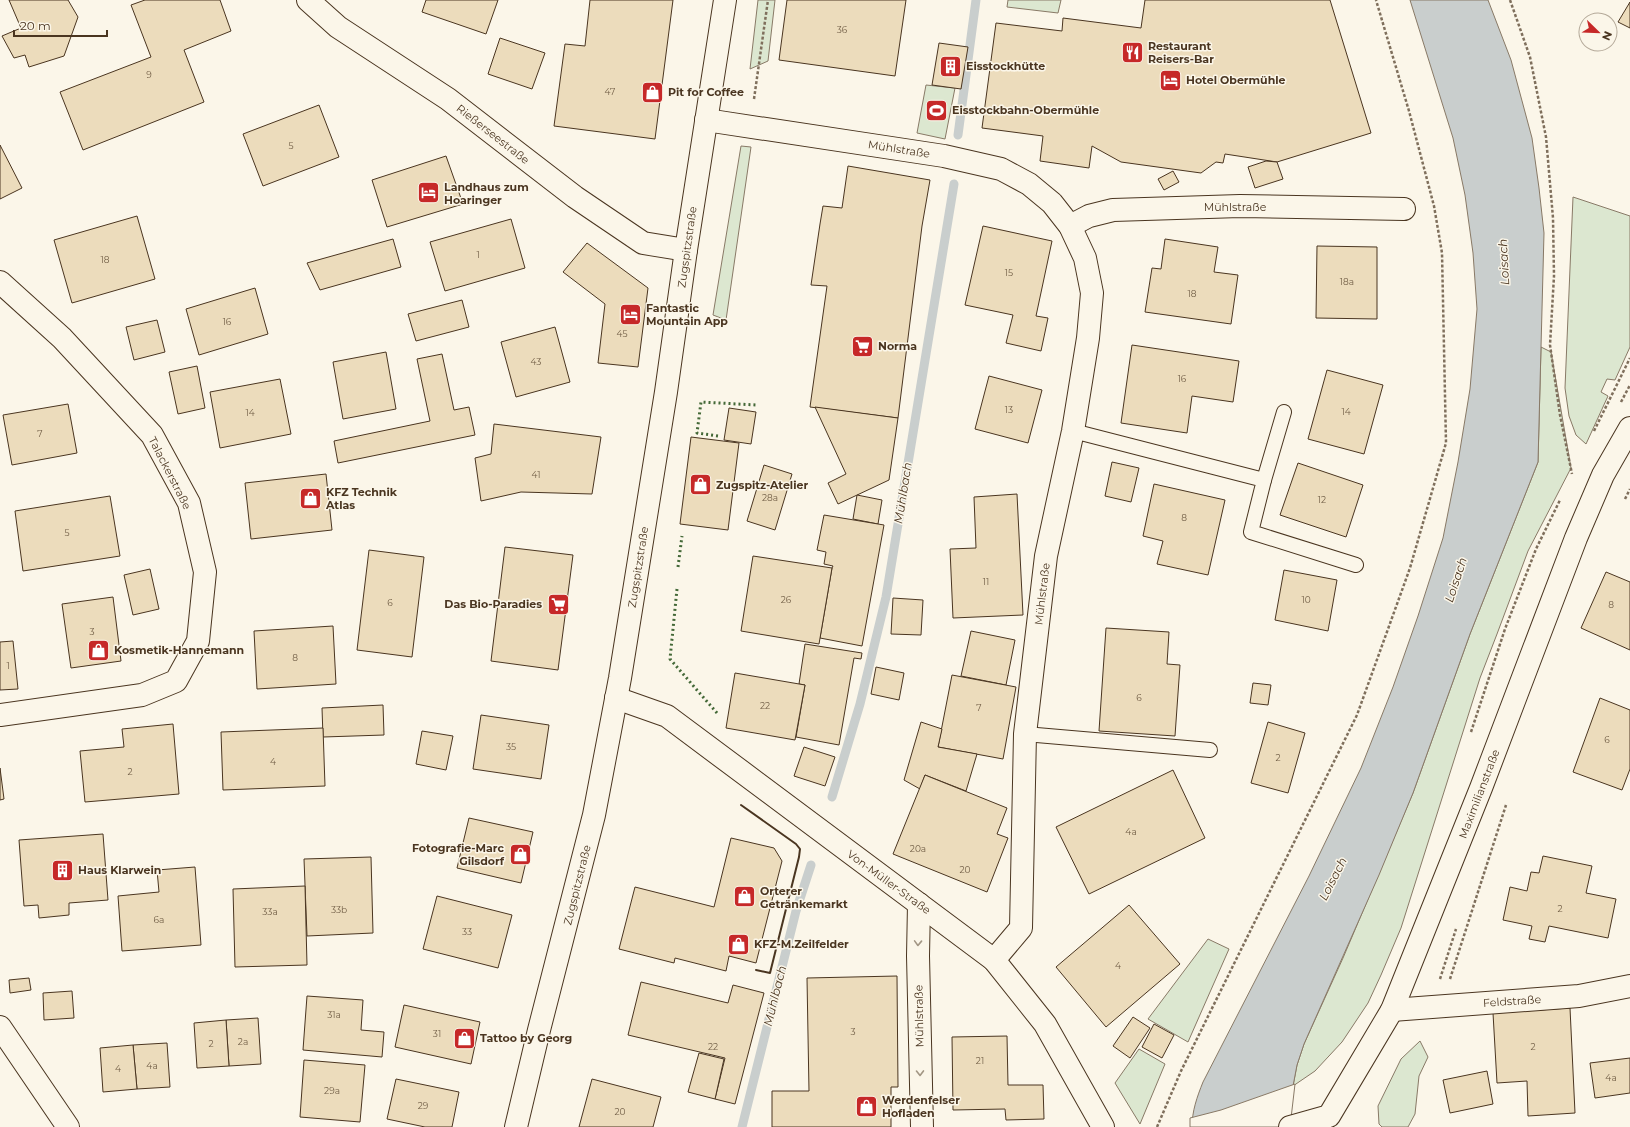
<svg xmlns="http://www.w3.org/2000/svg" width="1630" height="1127" viewBox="0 0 1630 1127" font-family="Montserrat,sans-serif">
<rect width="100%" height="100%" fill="#fbf6e9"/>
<g fill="#dce7d0" stroke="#887966">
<polygon points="758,0 775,0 768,61 750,69"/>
<polygon points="1008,0 1061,0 1058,13 1007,7"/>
<polygon points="926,85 955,88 945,139 917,133"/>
<polygon points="741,146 751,147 726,320 713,315"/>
<polygon points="1573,197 1630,216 1630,347 1615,380 1607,379 1601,392 1608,396 1586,444 1576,435 1569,416 1565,388"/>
<polygon points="1541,347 1551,352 1571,468 1528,551 1497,634 1480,678 1401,928 1381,975 1368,1003 1342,1042 1315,1071 1293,1086 1297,1065 1304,1044 1343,958 1413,793 1470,634 1538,462"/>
<polygon points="1208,939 1229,949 1188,1042 1148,1019"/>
<polygon points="1420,1041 1428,1057 1419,1076 1415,1114 1408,1127 1382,1127 1379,1124 1378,1106 1401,1059"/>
<polygon points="1139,1049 1165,1064 1140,1124 1115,1083"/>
</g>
<path fill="#c9cecd" stroke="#887966" d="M 1410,0 L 1488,0 L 1511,60 L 1532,138 L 1539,188 L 1544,233 L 1538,462 L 1470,634 L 1413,793 L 1379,875 L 1304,1044 L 1297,1065 L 1293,1086 L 1192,1127 C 1192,1111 1197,1097 1203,1082 L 1309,876 L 1361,768 L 1393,687 L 1418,616 L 1443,538 L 1458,462 L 1470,389 L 1477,309 L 1473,253 L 1465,195 L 1453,138 Z"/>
<polygon fill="#fbf6e9" stroke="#887966" points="1295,1084 1290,1127 1190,1127 1190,1118 1221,1110"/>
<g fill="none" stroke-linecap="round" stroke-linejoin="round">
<g stroke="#c9cecd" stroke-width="9">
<polyline points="958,135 976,0"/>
<polyline points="832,797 860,704 886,597 954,184"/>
<polyline points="742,1127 796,911 811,865"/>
</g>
</g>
<g fill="#ecdcbc" stroke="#4a3520">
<polygon points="9,0 68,0 78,17 64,56 29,67 25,55 14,58 2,36 21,28"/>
<polygon points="145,0 220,0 231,31 184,50 204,102 83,150 60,92 151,57 131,5"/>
<polygon points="426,0 498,0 486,34 422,12"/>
<polygon points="590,0 673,0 655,139 554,126 565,44 585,46"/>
<polygon points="787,0 906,0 895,76 779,60"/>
<polygon points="1145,0 1330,0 1371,133 1277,162 1225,154 1223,163 1216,162 1201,173 1121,162 1092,146 1089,168 1040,161 1043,136 982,128 996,23 1062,31 1063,18 1141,28"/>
<polygon points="1630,2 1630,28 1618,22"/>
<polygon points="500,38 545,53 532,89 488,74"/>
<polygon points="939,43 968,47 961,89 932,85"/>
<polygon points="319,105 339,157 263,186 243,134"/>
<polygon points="0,145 22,188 0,199"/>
<polygon points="446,156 463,204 387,227 372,180"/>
<polygon points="1266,161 1277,162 1283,179 1255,188 1248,167"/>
<polygon points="848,166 930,180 922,226 898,418 810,407 827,286 811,285 820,224 823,206 842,208"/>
<polygon points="1173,171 1179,182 1164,190 1158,179"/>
<polygon points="137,216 155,279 72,303 54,240"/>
<polygon points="511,219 525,268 445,291 430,242"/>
<polygon points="983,226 1052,241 1036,316 1048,318 1041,351 1006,343 1013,315 965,305"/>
<polygon points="393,239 401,267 320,290 307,263"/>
<polygon points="1165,239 1218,247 1214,272 1238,275 1231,324 1145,312 1152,268 1161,269"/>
<polygon points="587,243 648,288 638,367 598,363 605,304 563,272"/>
<polygon points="1317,246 1377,247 1377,319 1316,318"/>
<polygon points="255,288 268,334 199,355 186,309"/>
<polygon points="462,300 469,327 416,341 408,314"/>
<polygon points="157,320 165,352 134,360 126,327"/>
<polygon points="555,327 570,382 516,397 501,342"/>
<polygon points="1132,345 1239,361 1233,402 1192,396 1187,433 1121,423"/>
<polygon points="386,352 396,409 343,419 333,362"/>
<polygon points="442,354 454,410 469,407 475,435 338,463 334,441 430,421 417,359"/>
<polygon points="197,366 205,408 178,414 169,372"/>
<polygon points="1327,370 1383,385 1364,454 1308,439"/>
<polygon points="989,376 1042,390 1028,443 975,429"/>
<polygon points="280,379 291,434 220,448 210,392"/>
<polygon points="68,404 77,453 12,465 3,415"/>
<polygon points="815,407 898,418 889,480 838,504 828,483 846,474"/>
<polygon points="729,408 756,412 751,444 724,440"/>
<polygon points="494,424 601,437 592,494 521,492 481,501 475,458 491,454"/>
<polygon points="691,437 739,443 728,530 680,524"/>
<polygon points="1112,462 1139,468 1131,502 1105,496"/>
<polygon points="1298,463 1363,485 1346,537 1280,515"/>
<polygon points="764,465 792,474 775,530 747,521"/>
<polygon points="326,474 332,530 251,539 245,483"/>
<polygon points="1154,484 1225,500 1208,575 1157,564 1163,541 1143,536"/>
<polygon points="1017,494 1023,615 953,618 950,549 976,548 974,497"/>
<polygon points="857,495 882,500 878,524 853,519"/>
<polygon points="110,496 120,556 23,571 15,511"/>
<polygon points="824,515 884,525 862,646 820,638 832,568 833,566 824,564 826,552 817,550"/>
<polygon points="505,547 573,555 558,670 491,661"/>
<polygon points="369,550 424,557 412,657 357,650"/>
<polygon points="753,556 832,568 819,644 741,631"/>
<polygon points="150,569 159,609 133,615 124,575"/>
<polygon points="1284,570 1337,580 1328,631 1275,620"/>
<polygon points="1606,572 1630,582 1630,650 1581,628"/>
<polygon points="113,597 121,661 71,668 62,604"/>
<polygon points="893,598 923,600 921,635 891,634"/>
<polygon points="333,626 336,684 257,689 254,631"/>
<polygon points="1106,628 1169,632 1167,664 1180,665 1175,736 1099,731"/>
<polygon points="971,631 1015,640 1006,685 961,676"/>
<polygon points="13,641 18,689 0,690 0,642"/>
<polygon points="805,644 862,653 861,659 854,658 839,745 796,737 805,685 799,684"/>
<polygon points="876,667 904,673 899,700 871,694"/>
<polygon points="735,673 805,685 795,740 726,728"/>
<polygon points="952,675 1016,687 1003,759 938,747"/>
<polygon points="1253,683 1271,685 1268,705 1250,703"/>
<polygon points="1600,698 1630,710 1630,769 1622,790 1573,772"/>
<polygon points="383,705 384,735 323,737 322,708"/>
<polygon points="481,715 549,725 541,779 473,769"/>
<polygon points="921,722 942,729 938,747 977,754 966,791 925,775 920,789 904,780"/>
<polygon points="1268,722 1305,733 1288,793 1251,783"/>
<polygon points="173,724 179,794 85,802 80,751 124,747 122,729"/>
<polygon points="323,728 325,786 223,790 221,732"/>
<polygon points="422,731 453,736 446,770 416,764"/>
<polygon points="804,747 835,757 825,786 794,776"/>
<polygon points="0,768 4,799 0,800"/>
<polygon points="1173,770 1205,838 1089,894 1056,827"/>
<polygon points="925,775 1007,808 997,834 1008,838 987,892 893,854"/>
<polygon points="469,818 533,832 521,883 457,868"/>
<polygon points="103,834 108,900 69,903 69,915 39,918 38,905 24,906 19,840"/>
<polygon points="731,838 774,848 782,861 756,963 729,956 726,971 675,958 674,963 619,949 635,887 714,907"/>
<polygon points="1543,856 1592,866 1586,893 1616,899 1608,938 1549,926 1545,942 1529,939 1532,926 1503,920 1510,887 1527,891 1531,872 1539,873"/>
<polygon points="371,857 373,933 307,936 304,859"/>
<polygon points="195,867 201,945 122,951 118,896 159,892 157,870"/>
<polygon points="305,886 307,965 235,967 233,889"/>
<polygon points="437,896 512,915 498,968 423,949"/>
<polygon points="1129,905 1180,964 1106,1027 1056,967"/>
<polygon points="897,976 898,1087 891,1087 891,1127 772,1127 772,1091 809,1091 807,978"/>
<polygon points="29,978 31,990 10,993 9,980"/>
<polygon points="641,982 728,1003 733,985 764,993 735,1104 715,1099 725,1058 628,1035"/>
<polygon points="72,991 74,1018 44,1020 43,993"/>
<polygon points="307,996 363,1000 361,1030 384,1032 382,1057 303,1050"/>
<polygon points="404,1005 480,1022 471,1064 395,1047"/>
<polygon points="1570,1008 1575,1113 1528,1116 1527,1081 1497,1083 1493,1013"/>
<polygon points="1133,1017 1150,1028 1130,1058 1113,1046"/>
<polygon points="258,1018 261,1064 229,1066 226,1020"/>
<polygon points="226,1020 229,1066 197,1068 194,1023"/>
<polygon points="1154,1024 1174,1035 1162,1058 1142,1047"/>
<polygon points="1007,1036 1008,1085 1043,1085 1044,1119 1006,1120 1005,1109 953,1110 952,1037"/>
<polygon points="167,1043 170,1087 137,1089 133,1045"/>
<polygon points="133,1045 137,1089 103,1092 100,1048"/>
<polygon points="699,1053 724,1059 715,1099 688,1092"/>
<polygon points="1630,1058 1630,1093 1595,1098 1590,1063"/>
<polygon points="304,1060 365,1065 360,1122 300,1117"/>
<polygon points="1487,1071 1493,1104 1450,1113 1443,1080"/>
<polygon points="396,1079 459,1092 452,1127 425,1127 387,1119"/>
<polygon points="592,1079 661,1097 653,1127 579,1127"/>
</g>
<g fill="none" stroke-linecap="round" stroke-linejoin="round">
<defs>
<g id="lane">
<polyline points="1073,431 1264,480 1251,532 1356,565"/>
<polyline points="1264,480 1284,412"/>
<polyline points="1025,734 1210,750"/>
</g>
<g id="street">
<polyline points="308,0 338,27 448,99 575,197 643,243 686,250"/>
<polyline points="706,120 944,156 1001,169 1029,184 1052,203 1070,226 1085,258 1092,293 1088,338 1073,431 1046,556 1025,734 1021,928 994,960"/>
<polyline points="1070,226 1089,216 1113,210 1240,206 1404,209"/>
<polyline points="0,282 62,338 152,435 189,503 205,572 198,641 176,681 142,695 0,715"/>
<polyline points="616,698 667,716 994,960 1045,1024 1103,1127"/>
<polyline points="919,904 918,956 922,1127"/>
<polyline points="1392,1010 1579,996 1630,986"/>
<polyline points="0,1027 68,1127"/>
<polyline points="1290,1127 1329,1116 1392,1010 1481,788 1576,538 1603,475 1630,428"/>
</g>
<polyline id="primary" points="516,1127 539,1030 594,815 620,678 666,392 686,250 725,0"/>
</defs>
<use href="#lane" stroke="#4a3520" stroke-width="16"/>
<use href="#street" stroke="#4a3520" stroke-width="24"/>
<use href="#primary" stroke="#4a3520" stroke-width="24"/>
<g stroke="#7f6f5c" stroke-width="2.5" stroke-dasharray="3 2" stroke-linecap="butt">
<polyline points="1510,0 1530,57 1546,137 1553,218 1554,276 1550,345 1560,415 1572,474"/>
<polyline points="754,99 768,0"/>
<polyline points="1621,402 1630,385"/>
<polyline points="1594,431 1630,358"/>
<polyline points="1625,499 1630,489"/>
<polyline points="1471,732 1505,629 1536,549 1560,500"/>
<polyline points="1440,979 1456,929"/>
<polyline points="1450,979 1506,805"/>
<polyline points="1157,1127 1181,1071 1357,715 1410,568 1446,443 1442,253 1434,206 1409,111 1376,0"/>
</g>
<use href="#lane" stroke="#fbf6e9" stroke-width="14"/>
<use href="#street" stroke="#fbf6e9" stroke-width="22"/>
<use href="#primary" stroke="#fbf6e9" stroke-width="22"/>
<g stroke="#436837" stroke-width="3" stroke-dasharray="2 3" stroke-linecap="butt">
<polyline points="718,436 697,433 701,402 756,405"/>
<polyline points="678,567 682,536"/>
<polyline points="677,589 670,659 717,713"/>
</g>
<polyline stroke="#4a3520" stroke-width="2" points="741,805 796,844 800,849 799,857 770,973 756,970"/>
</g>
<defs><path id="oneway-chevron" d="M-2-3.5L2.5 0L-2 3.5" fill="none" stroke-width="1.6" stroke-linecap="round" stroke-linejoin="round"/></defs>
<g stroke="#a29684">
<use href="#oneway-chevron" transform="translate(918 943) rotate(92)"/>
<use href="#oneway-chevron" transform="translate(920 1073) rotate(89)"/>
</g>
<defs>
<symbol id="restaurant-square" viewBox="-11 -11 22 22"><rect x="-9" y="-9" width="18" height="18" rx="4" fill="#c62828" stroke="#fbf6e9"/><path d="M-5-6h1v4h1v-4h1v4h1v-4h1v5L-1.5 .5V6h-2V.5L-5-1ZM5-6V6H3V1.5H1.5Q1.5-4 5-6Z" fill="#fff"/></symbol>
<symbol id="building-square" viewBox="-11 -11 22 22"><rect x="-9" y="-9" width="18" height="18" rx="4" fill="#c62828" stroke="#fbf6e9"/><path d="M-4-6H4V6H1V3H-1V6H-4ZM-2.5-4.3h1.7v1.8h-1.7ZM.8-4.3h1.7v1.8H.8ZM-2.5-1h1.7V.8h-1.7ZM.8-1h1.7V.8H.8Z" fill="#fff"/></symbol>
<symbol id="hotel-square" viewBox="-11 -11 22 22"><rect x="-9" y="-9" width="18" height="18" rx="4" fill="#c62828" stroke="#fbf6e9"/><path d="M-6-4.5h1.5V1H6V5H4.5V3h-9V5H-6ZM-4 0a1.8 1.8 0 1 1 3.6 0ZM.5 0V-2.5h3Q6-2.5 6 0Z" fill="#fff"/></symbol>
<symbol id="shop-square" viewBox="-11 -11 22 22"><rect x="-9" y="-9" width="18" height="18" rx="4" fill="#c62828" stroke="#fbf6e9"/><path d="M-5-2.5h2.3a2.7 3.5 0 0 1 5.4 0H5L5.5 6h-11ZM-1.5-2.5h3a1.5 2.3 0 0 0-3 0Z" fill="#fff"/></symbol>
<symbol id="stadium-square" viewBox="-11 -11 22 22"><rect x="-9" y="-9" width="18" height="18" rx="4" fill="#c62828" stroke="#fbf6e9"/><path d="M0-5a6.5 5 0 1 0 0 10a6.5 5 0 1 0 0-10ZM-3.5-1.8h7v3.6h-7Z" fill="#fff"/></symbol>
<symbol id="supermarket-square" viewBox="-11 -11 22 22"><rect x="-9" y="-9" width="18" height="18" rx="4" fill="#c62828" stroke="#fbf6e9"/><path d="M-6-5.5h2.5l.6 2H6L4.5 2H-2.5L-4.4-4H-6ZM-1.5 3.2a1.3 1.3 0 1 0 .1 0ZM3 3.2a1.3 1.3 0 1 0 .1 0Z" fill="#fff"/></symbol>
</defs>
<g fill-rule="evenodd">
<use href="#restaurant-square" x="1120" y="40" width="25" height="25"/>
<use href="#building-square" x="938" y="54" width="25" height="25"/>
<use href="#hotel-square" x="1158" y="68" width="25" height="25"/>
<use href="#shop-square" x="640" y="80" width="25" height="25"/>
<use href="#stadium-square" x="924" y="98" width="25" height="25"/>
<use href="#hotel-square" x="416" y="180" width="25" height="25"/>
<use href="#hotel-square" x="618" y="302" width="25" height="25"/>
<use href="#supermarket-square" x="850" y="334" width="25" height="25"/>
<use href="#shop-square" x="688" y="472" width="25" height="25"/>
<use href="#shop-square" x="298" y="486" width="25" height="25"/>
<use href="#supermarket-square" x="546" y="592" width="25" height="25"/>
<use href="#shop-square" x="86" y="638" width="25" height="25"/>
<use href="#shop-square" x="508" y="842" width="25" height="25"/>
<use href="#building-square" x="50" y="858" width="25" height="25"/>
<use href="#shop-square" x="732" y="884" width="25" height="25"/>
<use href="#shop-square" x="726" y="932" width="25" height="25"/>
<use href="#shop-square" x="452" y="1026" width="25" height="25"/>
<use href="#shop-square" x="854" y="1094" width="25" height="25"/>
</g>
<g text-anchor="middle" stroke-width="3" stroke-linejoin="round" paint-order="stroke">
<g font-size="9" fill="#725f47">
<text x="842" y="33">36</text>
<text x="149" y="78">9</text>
<text x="610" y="95">47</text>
<text x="291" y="149">5</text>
<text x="478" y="258">1</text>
<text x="105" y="263">18</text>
<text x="1009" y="276">15</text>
<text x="1347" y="285">18a</text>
<text x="1192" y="297">18</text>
<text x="227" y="325">16</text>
<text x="622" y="337">45</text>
<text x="536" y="365">43</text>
<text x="1182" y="382">16</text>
<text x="1009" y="413">13</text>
<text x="1346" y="415">14</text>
<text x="250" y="416">14</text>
<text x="40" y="437">7</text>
<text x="536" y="478">41</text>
<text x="770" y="501">28a</text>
<text x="1322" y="503">12</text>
<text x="1184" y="521">8</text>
<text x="67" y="536">5</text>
<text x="986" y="585">11</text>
<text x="786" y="603">26</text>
<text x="1306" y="603">10</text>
<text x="390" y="606">6</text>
<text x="1611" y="608">8</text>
<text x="92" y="635">3</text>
<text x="295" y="661">8</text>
<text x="8" y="669">1</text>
<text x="1139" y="701">6</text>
<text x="765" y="709">22</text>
<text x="979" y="711">7</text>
<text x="1607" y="743">6</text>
<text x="511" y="750">35</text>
<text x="1278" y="761">2</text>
<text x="273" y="765">4</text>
<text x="130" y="775">2</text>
<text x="1131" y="835">4a</text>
<text x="918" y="852">20a</text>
<text x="965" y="873">20</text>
<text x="1560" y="912">2</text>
<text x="339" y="913">33b</text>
<text x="270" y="915">33a</text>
<text x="159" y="923">6a</text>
<text x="467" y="935">33</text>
<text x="1118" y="969">4</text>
<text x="334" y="1018">31a</text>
<text x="853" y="1035">3</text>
<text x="437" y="1037">31</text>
<text x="243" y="1045">2a</text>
<text x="211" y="1047">2</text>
<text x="713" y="1050">22</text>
<text x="1533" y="1050">2</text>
<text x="980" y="1064">21</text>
<text x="152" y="1069">4a</text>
<text x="118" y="1072">4</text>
<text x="1611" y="1081">4a</text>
<text x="332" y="1094">29a</text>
<text x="423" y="1109">29</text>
<text x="620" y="1115">20</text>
</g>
<g font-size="11" font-weight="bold" fill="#4a3520" stroke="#fbf6e9" text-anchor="start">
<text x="1148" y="50">Restaurant<tspan x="1148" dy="13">Reisers-Bar</tspan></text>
<text x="966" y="70">Eisstockhütte</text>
<text x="1186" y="84">Hotel Obermühle</text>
<text x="668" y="96">Pit for Coffee</text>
<text x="952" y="114">Eisstockbahn-Obermühle</text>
<text x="444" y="191">Landhaus zum<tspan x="444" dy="13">Hoaringer</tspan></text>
<text x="646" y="312">Fantastic<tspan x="646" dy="13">Mountain App</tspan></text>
<text x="878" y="350">Norma</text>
<text x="716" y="489">Zugspitz-Atelier</text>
<text x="326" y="496">KFZ Technik<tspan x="326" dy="13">Atlas</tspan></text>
<text x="542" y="608" text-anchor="end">Das Bio-Paradies</text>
<text x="114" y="654">Kosmetik-Hannemann</text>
<text x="504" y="852" text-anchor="end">Fotografie-Marc<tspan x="504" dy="13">Gilsdorf</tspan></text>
<text x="78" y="874">Haus Klarwein</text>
<text x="760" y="895">Orterer<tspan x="760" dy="13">Getränkemarkt</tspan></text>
<text x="754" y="948">KFZ-M.Zeilfelder</text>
<text x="480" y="1042">Tattoo by Georg</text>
<text x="882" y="1104">Werdenfelser<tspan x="882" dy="13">Hofladen</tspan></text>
</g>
<g font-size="11" fill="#4a3520" stroke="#fbf6e9">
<text transform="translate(493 134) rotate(38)" y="4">Rießerseestraße</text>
<text transform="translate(899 149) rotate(9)" y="4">Mühlstraße</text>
<text x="1235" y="211">Mühlstraße</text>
<text transform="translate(687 247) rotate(-82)" y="4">Zugspitzstraße</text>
<text transform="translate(170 473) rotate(63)" y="4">Talackerstraße</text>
<text transform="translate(638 567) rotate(-81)" y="4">Zugspitzstraße</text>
<text transform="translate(1042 594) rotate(-83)" y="4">Mühlstraße</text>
<text transform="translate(1479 794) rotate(-69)" y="4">Maximilianstraße</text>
<text transform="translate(889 882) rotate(36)" y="4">Von-Müller-Straße</text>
<text transform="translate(577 885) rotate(-76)" y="4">Zugspitzstraße</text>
<text transform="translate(1512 1001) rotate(-4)" y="4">Feldstraße</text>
<text transform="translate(919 1016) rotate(-91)" y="4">Mühlstraße</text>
</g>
<g font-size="12" font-style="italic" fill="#4a3520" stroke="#fbf6e9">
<text transform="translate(1504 262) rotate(-93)" y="4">Loisach</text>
<text transform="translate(903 493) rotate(-81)" y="4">Mühlbach</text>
<text transform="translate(1456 580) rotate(-72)" y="4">Loisach</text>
<text transform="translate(1333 879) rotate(-63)" y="4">Loisach</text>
<text transform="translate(775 996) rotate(-76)" y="4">Mühlbach</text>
</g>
</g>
<g transform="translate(1598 32) rotate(113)"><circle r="19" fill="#fbf6e9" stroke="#b4a999"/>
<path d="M0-3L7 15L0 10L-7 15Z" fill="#c62828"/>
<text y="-6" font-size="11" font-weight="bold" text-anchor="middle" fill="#4a3520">N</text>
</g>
<path d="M14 30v6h93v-6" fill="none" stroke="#4a3520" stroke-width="2"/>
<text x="20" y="30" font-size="12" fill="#4a3520" stroke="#fbf6e9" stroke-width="3" paint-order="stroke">20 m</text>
</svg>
